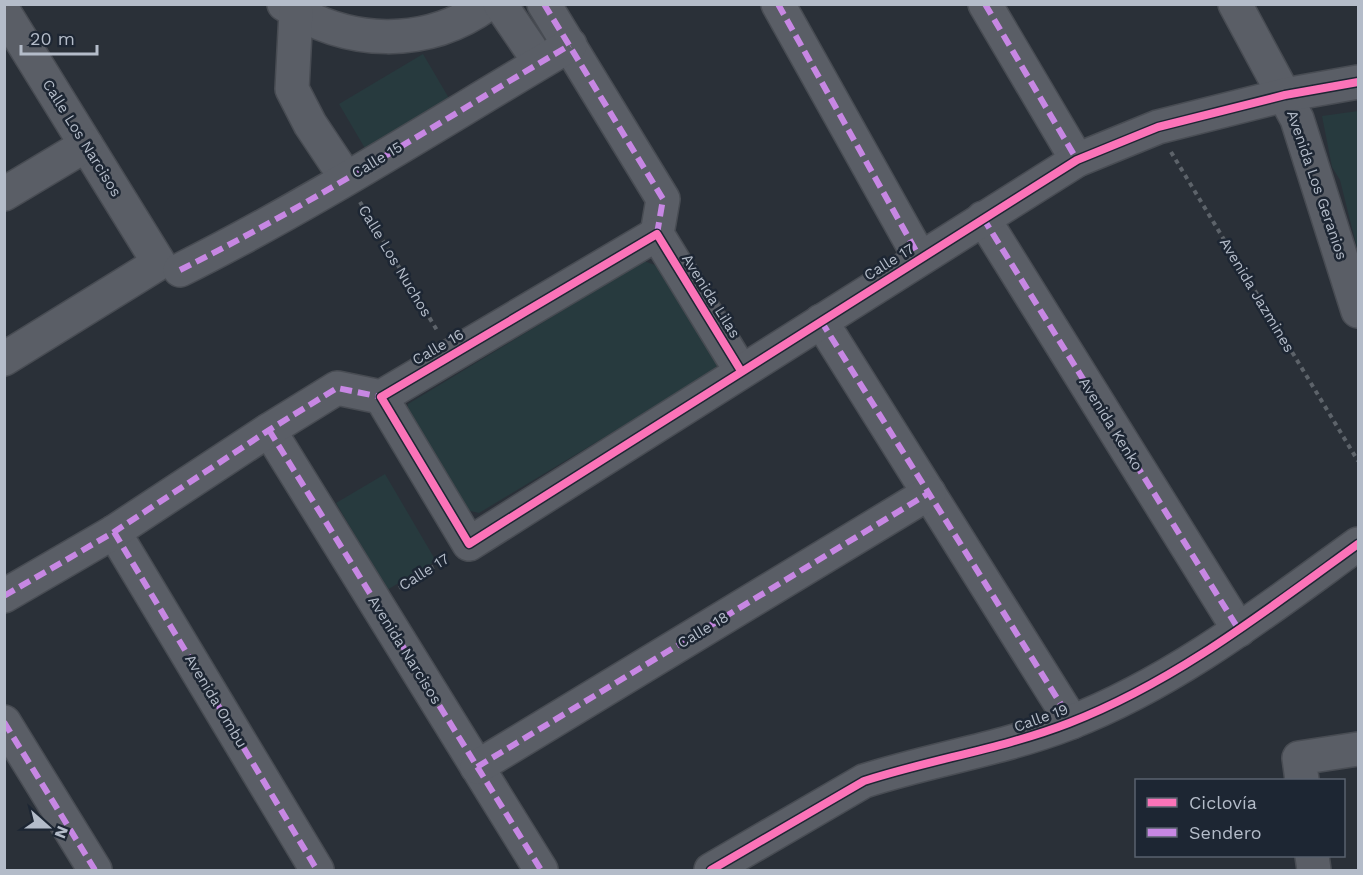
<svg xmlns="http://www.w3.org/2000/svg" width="1363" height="875" viewBox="0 0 1363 875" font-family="'Work Sans',sans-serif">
<rect width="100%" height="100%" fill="#2a3038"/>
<g fill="#273a3e">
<polygon points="423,54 450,100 366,150 339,104"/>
<polygon points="1358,111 1357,165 1358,252 1340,180 1332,167 1322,116"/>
<polygon points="644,261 655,265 718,363 714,371 479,513 466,510 408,413 408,404"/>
<polygon points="385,474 436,561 387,590 336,503"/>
</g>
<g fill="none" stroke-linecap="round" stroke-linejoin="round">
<defs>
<g id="minor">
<path d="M 284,4 C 347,46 426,49 488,4"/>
<polyline points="500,4 530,48"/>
<polyline points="544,4 663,199 657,234 741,371"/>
<polyline points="778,4 920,258"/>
<polyline points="985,4 1077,160"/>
<polyline points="1235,4 1297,119 1358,311"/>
<polyline points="4,12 159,263 4,359"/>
<polyline points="296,12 292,89 310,124 346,178"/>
<polyline points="4,194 86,145"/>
<polyline points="983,218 1239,630"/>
<path d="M 180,270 C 314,203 441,121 570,45"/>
<polyline points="821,321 1072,722"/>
<polyline points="381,397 469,544 1077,160 1158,127 1285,95 1358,82"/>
<polyline points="269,430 541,870"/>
<polyline points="114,532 317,870"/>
<polyline points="4,596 114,532 269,430 337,388 381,397 657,234"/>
<polyline points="4,722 95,870"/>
<polyline points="477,767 929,493"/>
<polyline points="1302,780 1299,758 1358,749"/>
<polyline points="1312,856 1314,870"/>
<path d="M 711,870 L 864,781 C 932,759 1002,749 1069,723 C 1175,682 1267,610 1358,544"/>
</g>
</defs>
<use href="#minor" stroke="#484c53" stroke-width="36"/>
<g stroke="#5d636a" stroke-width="4" stroke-dasharray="4.5 4.5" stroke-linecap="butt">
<polyline points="1171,152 1358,461"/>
<polyline points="360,202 438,332"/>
<polyline points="399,588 446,559"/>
</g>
<use href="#minor" stroke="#5a5e66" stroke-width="33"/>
<g stroke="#c787e3" stroke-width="6" stroke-dasharray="12 6" stroke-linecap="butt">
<polyline points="544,4 663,199 657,234"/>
<polyline points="778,4 920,258"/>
<polyline points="985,4 1077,160"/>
<polyline points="983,218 1239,630"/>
<path d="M 180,270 C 314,203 441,121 570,45"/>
<polyline points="821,321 1072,722"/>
<polyline points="269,430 541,870"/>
<polyline points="114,532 317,870"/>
<polyline points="4,596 114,532 269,430 337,388 381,397"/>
<polyline points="4,722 95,870"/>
<polyline points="477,767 929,493"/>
</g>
<defs>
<g id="cycleway">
<polyline points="741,371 657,234 381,397 469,544 1077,160 1158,127 1285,95 1358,82"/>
<path d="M 711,870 L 864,781 C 932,759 1002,749 1069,723 C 1175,682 1267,610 1358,544"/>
</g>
</defs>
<use href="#cycleway" stroke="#1d2633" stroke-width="11"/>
<use href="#cycleway" stroke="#fb73b8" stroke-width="8"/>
</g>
<g text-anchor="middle" stroke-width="5" stroke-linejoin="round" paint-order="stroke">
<g font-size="15" fill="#b4bcc9" stroke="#1d2633">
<text transform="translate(82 138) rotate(58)" y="5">Calle Los Narcisos</text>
<text transform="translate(377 160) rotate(-31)" y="5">Calle 15</text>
<text transform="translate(1317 185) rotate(71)" y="5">Avenida Los Geranios</text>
<text transform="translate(395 261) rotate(59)" y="5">Calle Los Nuchos</text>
<text transform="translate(889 262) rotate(-32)" y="5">Calle 17</text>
<text transform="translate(1257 295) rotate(59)" y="5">Avenida Jazmines</text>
<text transform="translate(711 296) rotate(58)" y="5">Avenida Lilas</text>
<text transform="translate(438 347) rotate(-30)" y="5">Calle 16</text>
<text transform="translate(1111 424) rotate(58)" y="5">Avenida Kenko</text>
<text transform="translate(424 572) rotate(-32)" y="5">Calle 17</text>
<text transform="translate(703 630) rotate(-31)" y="5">Calle 18</text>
<text transform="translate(405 650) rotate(58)" y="5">Avenida Narcisos</text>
<text transform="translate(216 701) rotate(59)" y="5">Avenida Ombu</text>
<text transform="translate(1041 718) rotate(-20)" y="5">Calle 19</text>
</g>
</g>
<rect width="1363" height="875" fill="none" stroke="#b4bcc9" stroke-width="12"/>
<rect x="1135" y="779" width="210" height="78" fill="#1d2633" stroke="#59626f" stroke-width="1.5"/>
<rect x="1147" y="798" width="30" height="9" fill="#fb73b8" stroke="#59626f" stroke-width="1.5"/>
<text x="1189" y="809" font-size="18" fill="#b4bcc9">Ciclovía</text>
<rect x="1147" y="828" width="30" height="9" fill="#c787e3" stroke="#59626f" stroke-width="1.5"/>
<text x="1189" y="839" font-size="18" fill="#b4bcc9">Sendero</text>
<g transform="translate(48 827) rotate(111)" stroke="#1d2633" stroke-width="4.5" paint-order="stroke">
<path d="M0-4.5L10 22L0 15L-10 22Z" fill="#b4bcc9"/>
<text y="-9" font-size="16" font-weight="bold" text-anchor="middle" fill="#b4bcc9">N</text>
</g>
<path d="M21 45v9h76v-9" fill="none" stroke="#b4bcc9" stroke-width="3"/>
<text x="30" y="45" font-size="18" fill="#b4bcc9" stroke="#1d2633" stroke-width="4.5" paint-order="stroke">20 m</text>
</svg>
